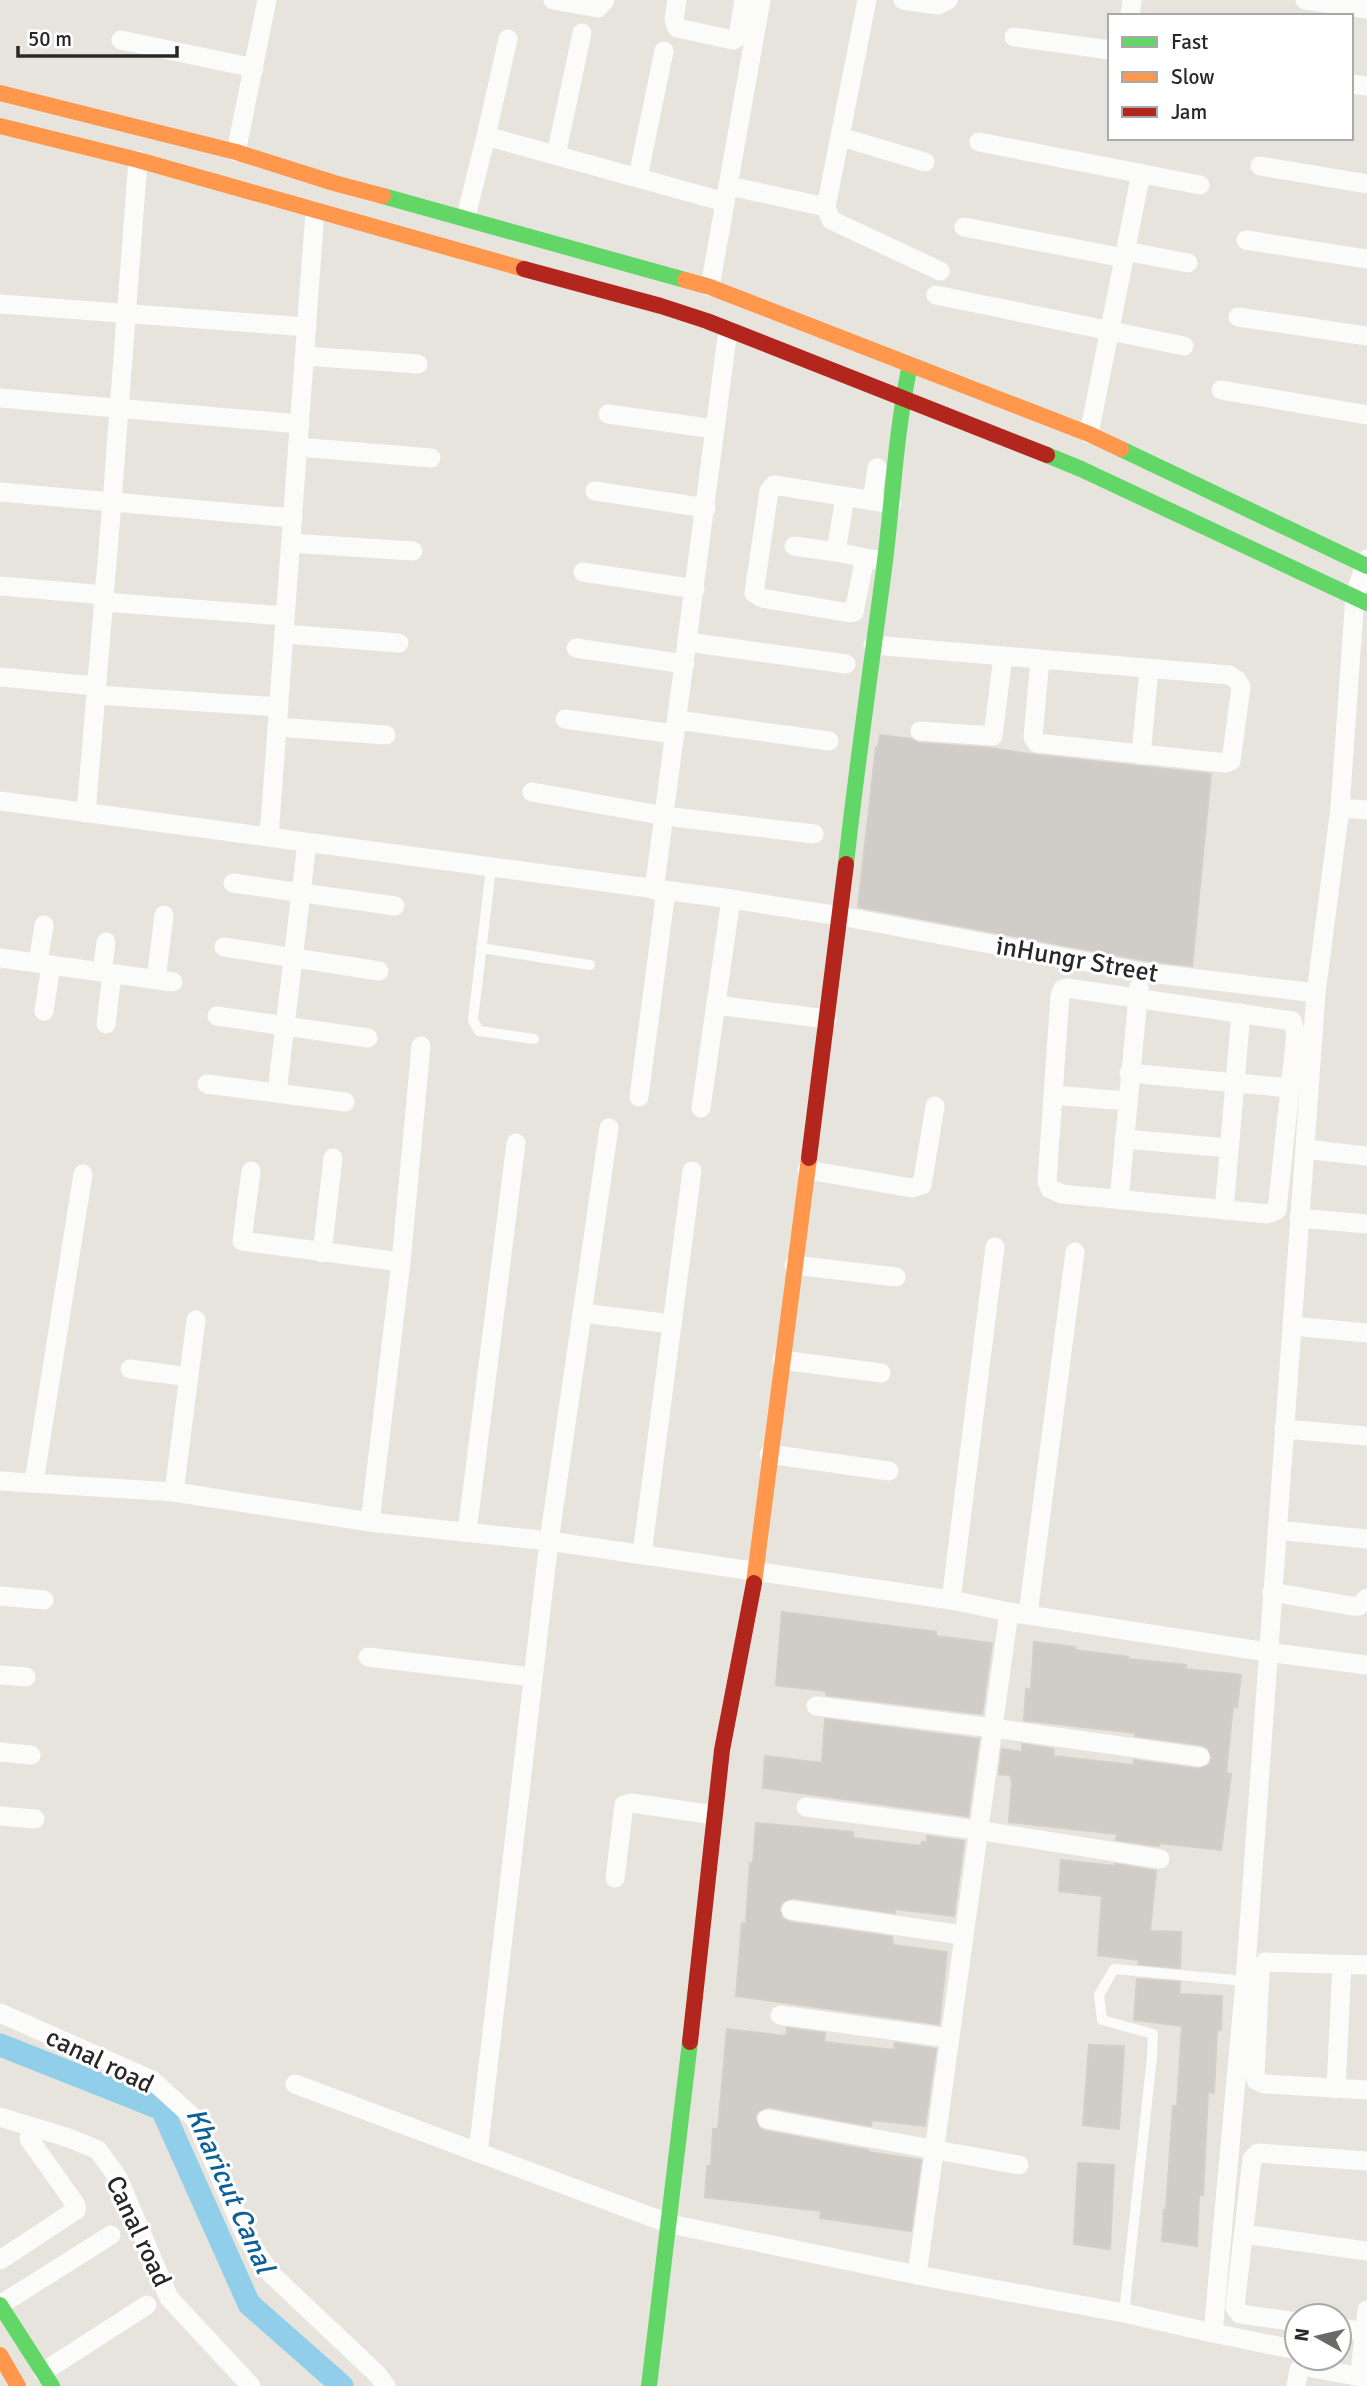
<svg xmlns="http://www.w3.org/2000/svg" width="1367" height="2386" viewBox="0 0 1367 2386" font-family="Signika,sans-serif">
<rect width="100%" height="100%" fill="#e7e4dd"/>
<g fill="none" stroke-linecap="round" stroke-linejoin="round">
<polyline stroke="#90ceea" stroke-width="23" points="0,2045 162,2109 249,2304 342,2386"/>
</g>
<g fill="#d0cdc8" stroke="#d2cfc9" stroke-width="2">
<polygon points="880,735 911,739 919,743 991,748 1036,755 1211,774 1192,966 1143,960 858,907 876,747 878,747"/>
<polygon points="782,1612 936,1632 936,1636 992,1643 982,1714 826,1695 826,1691 776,1685"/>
<polygon points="1034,1642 1075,1647 1075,1650 1128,1657 1128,1659 1186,1665 1186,1669 1241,1675 1237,1707 1233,1706 1226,1773 1231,1774 1221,1850 1159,1843 1159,1846 1116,1840 1117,1834 1009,1822 1012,1782 1010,1775 999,1774 1002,1749 1022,1752 1022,1744 1054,1749 1053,1756 1133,1765 1134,1760 1198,1769 1209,1765 1212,1758 1208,1748 1202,1745 1135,1736 1135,1733 1024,1720 1026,1689 1031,1690"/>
<polygon points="825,1719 979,1739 968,1816 763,1788 765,1756 822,1763"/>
<polygon points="756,1823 853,1832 853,1838 921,1846 922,1842 927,1843 927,1836 964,1841 954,1916 895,1909 895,1913 793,1898 782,1902 779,1909 783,1919 789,1922 892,1937 893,1945 947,1952 939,2024 736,1996 742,1923 746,1924 750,1863 753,1864"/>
<polygon points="1061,1860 1115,1866 1115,1864 1156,1871 1150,1931 1181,1932 1180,1968 1138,1964 1139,1960 1098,1955 1102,1896 1059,1891"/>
<polygon points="1137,1979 1180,1982 1179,1994 1222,1996 1221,2030 1217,2030 1214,2093 1208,2092 1203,2195 1199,2195 1197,2246 1162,2241 1164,2210 1166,2210 1173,2106 1177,2106 1182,2026 1134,2020"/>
<polygon points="787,2028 825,2033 824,2042 894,2050 895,2043 936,2049 925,2126 872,2120 871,2126 769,2107 758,2111 755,2117 759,2128 765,2131 868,2150 868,2152 921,2160 911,2231 820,2218 821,2211 705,2197 707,2166 711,2166 713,2129 718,2129 727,2029 783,2036 787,2034"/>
<polygon points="1089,2045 1124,2046 1119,2129 1083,2125"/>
<polygon points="1078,2163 1114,2165 1110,2249 1074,2244"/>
</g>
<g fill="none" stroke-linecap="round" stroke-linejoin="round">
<g stroke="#fbfbfa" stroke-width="10">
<polyline points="491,868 473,1020 479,1031 534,1039"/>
<polyline points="481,948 590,965"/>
<polyline points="1124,2313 1152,2057 1153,2034 1102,2020 1099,1995 1114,1969 1245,1981"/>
</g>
<g stroke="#fbfbfa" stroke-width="19">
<polyline points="553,0 598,8 605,0"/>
<polyline points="677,0 674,20 677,28 733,40 738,37 744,0"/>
<polyline points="903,0 938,5 948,0"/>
<polyline points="1305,0 1367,9"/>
<polyline points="1130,16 1132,0"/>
<polyline points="1014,37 1110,50"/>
<polyline points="121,40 254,68"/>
<polyline points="1351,84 1367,86"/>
<polyline points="486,136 508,39"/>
<polyline points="841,137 925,162"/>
<polyline points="979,142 1200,185"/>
<polyline points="236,152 267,0"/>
<polyline points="556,155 582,33"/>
<polyline points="1260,166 1367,184"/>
<polyline points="638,177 664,51"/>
<polyline points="729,186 826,207 867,0"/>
<polyline points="826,207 831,220 940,271"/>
<polyline points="466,217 486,136 725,202"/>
<polyline points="964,227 1124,258"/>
<polyline points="1246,240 1367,259"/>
<polyline points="1125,251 1188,263"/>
<polyline points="710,287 761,0"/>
<polyline points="936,295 1184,346"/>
<polyline points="0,304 307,327"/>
<polyline points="1238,317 1367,336"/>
<polyline points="305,356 418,364"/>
<polyline points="1221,390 1367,415"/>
<polyline points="0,398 300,424"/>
<polyline points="608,414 715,429"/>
<polyline points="1089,434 1141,173"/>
<polyline points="298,447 431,458"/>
<polyline points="595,491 706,508"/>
<polyline points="0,492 293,518"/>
<polyline points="845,497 836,552 877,560"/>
<polyline points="872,501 877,468"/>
<polyline points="291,543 413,551"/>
<polyline points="794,546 836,552"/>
<polyline points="865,558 854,612 850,613 762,598 754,593 769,491 774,485 892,504"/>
<polyline points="583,572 695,589"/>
<polyline points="0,586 105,595"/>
<polyline points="104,602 285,616"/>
<polyline points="284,634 399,643"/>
<polyline points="688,642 846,664"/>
<polyline points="873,645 1229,675 1237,680 1241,687 1231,761 1226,763 1037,743 1033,737 1040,659"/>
<polyline points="576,648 685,664"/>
<polyline points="0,677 96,686"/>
<polyline points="96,695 279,707"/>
<polyline points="565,719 675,734"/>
<polyline points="677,720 829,741"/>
<polyline points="277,727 386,735"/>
<polyline points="920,731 993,736 1003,656"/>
<polyline points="1141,755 1149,669"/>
<polyline points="532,792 665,816 814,834"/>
<polyline points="0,801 731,899 840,916 1141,972 1316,993"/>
<polyline points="1340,808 1367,810"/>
<polyline points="86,813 112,502 138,160"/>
<polyline points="269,837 315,211"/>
<polyline points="233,883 395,906"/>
<polyline points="654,890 728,330"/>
<polyline points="224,947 379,971"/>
<polyline points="0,958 173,982"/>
<polyline points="38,963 44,925"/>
<polyline points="102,972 106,942"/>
<polyline points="156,980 164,915"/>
<polygon points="1067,988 1292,1021 1296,1034 1277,1210 1268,1214 1062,1194 1050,1189 1047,1181 1060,995 1063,989"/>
<polyline points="716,1005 827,1019"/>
<polyline points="44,1011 51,965"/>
<polyline points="217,1016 368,1038"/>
<polyline points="106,1024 112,974"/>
<polyline points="1129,1073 1290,1088"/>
<polyline points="207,1084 345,1102"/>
<polyline points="277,1092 307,843"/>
<polyline points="1053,1095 1127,1101"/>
<polyline points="639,1097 666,891"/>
<polyline points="701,1108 731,899"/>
<polyline points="1124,1139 1229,1148"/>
<polyline points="1305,1149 1367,1156"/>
<polyline points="807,1170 912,1188 922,1185 935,1106"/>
<polyline points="251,1171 242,1241 401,1262"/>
<polyline points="1119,1200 1139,987"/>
<polyline points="1224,1210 1241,1013"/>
<polyline points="1299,1218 1367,1224"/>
<polyline points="322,1253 333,1158"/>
<polyline points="794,1265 896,1277"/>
<polyline points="582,1313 672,1324"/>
<polyline points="1292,1326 1367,1333"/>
<polyline points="782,1360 881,1373"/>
<polyline points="130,1369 189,1377"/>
<polyline points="1284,1429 1367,1436"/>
<polyline points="769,1454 889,1471"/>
<polyline points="0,1481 174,1492 370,1522 549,1541 951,1600 1009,1612 1267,1652 1367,1665"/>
<polyline points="34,1482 83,1174"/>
<polyline points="174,1492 196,1320"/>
<polyline points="370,1522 401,1262 421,1046"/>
<polyline points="1277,1530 1367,1539"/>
<polyline points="467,1532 516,1143"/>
<polyline points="642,1554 692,1171"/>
<polyline points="1272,1592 1352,1606 1359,1606 1367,1598"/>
<polyline points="0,1596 44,1600"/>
<polyline points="951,1600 995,1247"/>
<polyline points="1028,1614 1075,1252"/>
<polyline points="368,1657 533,1677"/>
<polyline points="0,1675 26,1677"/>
<polyline points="816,1706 993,1728 1200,1757"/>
<polyline points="0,1752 31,1755"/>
<polyline points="806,1807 977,1830 1160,1859"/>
<polyline points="0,1816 35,1819"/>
<polyline points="615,1878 624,1805 632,1803 714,1815"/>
<polyline points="791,1910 963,1935"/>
<polyline points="1367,1965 1265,1962 1260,1971 1255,2075 1256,2080 1264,2084 1367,2090"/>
<polyline points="0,2013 152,2080 195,2119 246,2237 271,2274 377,2374 386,2386"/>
<polyline points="780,2015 949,2038"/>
<polyline points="295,2084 670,2224 917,2275 1124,2313 1213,2333 1245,1981 1316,993 1340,808 1355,595 1367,559"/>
<polyline points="1336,2089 1342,1964"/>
<polyline points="0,2117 69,2138 98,2150 118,2178 169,2298 251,2386"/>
<polyline points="767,2119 1019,2165"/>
<polyline points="478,2153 549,1541 609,1128"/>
<polyline points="1244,2234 1367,2251"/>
<polyline points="0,2260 76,2210 76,2205 29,2139"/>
<polyline points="917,2275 1009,1612"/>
<polyline points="0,2305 111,2235"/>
<polyline points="1297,2322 1240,2314 1235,2307 1252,2159 1258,2153 1367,2161"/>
<polyline points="1339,2328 1367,2332"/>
<polyline points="1213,2333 1297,2350"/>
<polyline points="1361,2363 1367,2310"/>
<polyline points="43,2372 147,2305"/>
<polyline points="1296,2386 1299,2370 1302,2366 1367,2378"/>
</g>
<g stroke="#63d668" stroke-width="16">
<polyline points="383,196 685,280"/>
<polyline points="1121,449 1367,566"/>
<polyline points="1047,455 1081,469 1367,603"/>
<path d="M 846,864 C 857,762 872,662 885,561 C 893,496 896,430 910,365"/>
<polyline points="0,2305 52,2386"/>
<polyline points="649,2386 690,2042"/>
</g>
<g stroke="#ff974d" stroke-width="16">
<polyline points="0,93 236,152 334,183 383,196"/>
<polyline points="0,126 138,160 524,269"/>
<polyline points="685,280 710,287 1089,434 1121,449"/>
<polyline points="754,1583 809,1158"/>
<polyline points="0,2355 18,2386"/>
</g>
<g stroke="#b3261e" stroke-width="16">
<polyline points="524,269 661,306 707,321 1047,455"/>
<polyline points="809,1158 846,864"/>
<polyline points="690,2042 722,1750 754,1583"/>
</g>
</g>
<g text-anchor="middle" stroke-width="6" stroke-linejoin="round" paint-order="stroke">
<g font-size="26" fill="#282828" stroke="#fff">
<text transform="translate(1077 959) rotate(10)" y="9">inHungr Street</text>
<text transform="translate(100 2060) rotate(26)" y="9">canal road</text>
<text transform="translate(139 2231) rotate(65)" y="9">Canal road</text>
</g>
<g font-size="28" font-style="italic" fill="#0b6099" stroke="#fff">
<text transform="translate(231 2190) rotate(66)" y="10">Kharicut Canal</text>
</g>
</g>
<rect x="1108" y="14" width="245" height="126" fill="#ffffff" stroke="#a9a9a9" stroke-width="2"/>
<rect x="1122" y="37" width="35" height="10" fill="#63d668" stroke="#a9a9a9" stroke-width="2"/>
<text x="1171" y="49" font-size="21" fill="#282828">Fast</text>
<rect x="1122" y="72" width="35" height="10" fill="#ff974d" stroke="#a9a9a9" stroke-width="2"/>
<text x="1171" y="84" font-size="21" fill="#282828">Slow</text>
<rect x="1122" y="107" width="35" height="10" fill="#b3261e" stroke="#a9a9a9" stroke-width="2"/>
<text x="1171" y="119" font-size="21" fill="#282828">Jam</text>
<g transform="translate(1318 2337) rotate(278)"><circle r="33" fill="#ffffff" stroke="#a9a9a9" stroke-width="2"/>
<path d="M0-5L12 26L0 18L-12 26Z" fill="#6b6a67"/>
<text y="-10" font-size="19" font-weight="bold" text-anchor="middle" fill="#282828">N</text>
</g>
<path d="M18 46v10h159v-10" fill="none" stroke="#282828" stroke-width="3.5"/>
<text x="28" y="46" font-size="21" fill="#282828" stroke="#ffffff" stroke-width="5" paint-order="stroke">50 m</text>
</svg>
